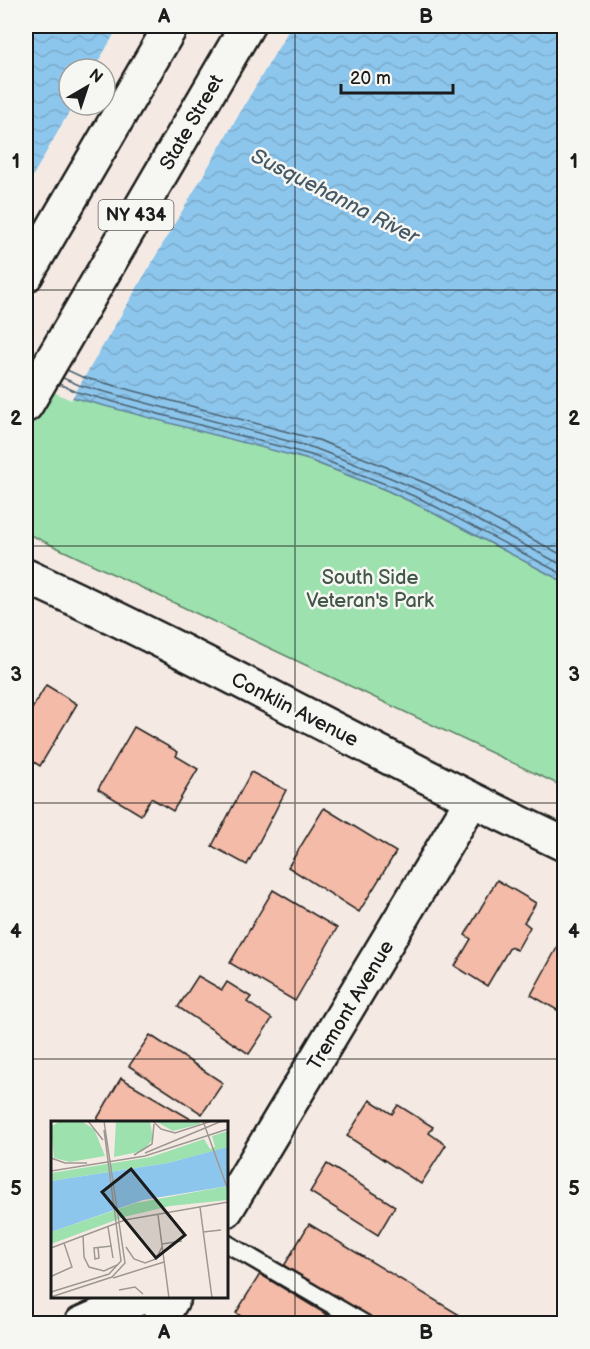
<svg xmlns="http://www.w3.org/2000/svg" width="590" height="1349" viewBox="0 0 590 1349" font-family="'Balsamiq Sans',sans-serif">
<defs>
<pattern id="water-waves" width="16" height="10" patternUnits="userSpaceOnUse" patternTransform="scale(1.5)"><rect width="16" height="10" fill="#8dc6ec"/><path d="M0 5q4-4 8 0t8 0" fill="none" stroke="#79aaca"/></pattern>
</defs>
<rect width="100%" height="100%" fill="#f5eae3"/>
<filter id="ink" filterUnits="userSpaceOnUse"><feTurbulence type="fractalNoise" baseFrequency=".0167" numOctaves="2"/><feDisplacementMap in="SourceGraphic" scale="12" xChannelSelector="R" yChannelSelector="G"/><feConvolveMatrix kernelMatrix="1 2 1 2 8 2 1 2 1" color-interpolation-filters="sRGB"/></filter>
<g filter="url(#ink)">
<polygon fill="#9de2ae" stroke="#5c7f65" stroke-width="1.5" points="26,375 309,460 386,490 420,506 564,582 564,787 26,533"/>
<path fill="url(#water-waves)" stroke="#608299" stroke-width="1.5" fill-rule="evenodd" d="M 26,26 L 564,26 L 564,582 L 420,506 L 386,490 L 309,460 L 75,398 L 26,375 ZM 69,69 L 105,69 L 105,105 L 69,105 Z"/>
<polygon fill="#f5eae3" points="119,26 291,26 71,400 26,379 26,188 73,105 105,105 105,69 94,69"/>
<g fill="none" stroke-linecap="round" stroke-linejoin="round">
<g stroke="#49606f" stroke-width="1.5">
<polyline points="67,370 82,377 318,440 394,470 430,485 564,556"/>
<polyline points="63,378 79,385 314,448 391,478 426,493 564,566"/>
<polyline points="59,384 77,392 311,455 388,485 423,500 564,575"/>
</g>
</g>
<g fill="#f3bba8" stroke="#1c1c1c" stroke-width="1.5">
<polygon points="46,685 77,704 40,766 26,757 26,719"/>
<polygon points="134,727 178,752 176,756 198,769 173,811 151,798 141,815 98,789"/>
<polygon points="251,772 286,790 247,865 212,846"/>
<polygon points="324,808 396,852 359,912 288,867"/>
<polygon points="497,880 536,903 524,922 530,927 517,950 510,947 487,986 455,966 471,939 465,935"/>
<polygon points="273,890 337,928 295,1001 230,963"/>
<polygon points="564,935 564,1014 531,995"/>
<polygon points="198,976 222,990 227,982 251,997 247,1002 272,1019 249,1054 178,1007"/>
<polygon points="150,1035 223,1083 202,1114 129,1066"/>
<polygon points="121,1078 196,1122 103,1122 97,1119"/>
<polygon points="370,1100 392,1114 398,1105 433,1127 429,1133 446,1145 421,1184 347,1136"/>
<polygon points="327,1164 395,1206 378,1235 310,1192"/>
<polygon points="309,1224 458,1314 452,1324 379,1324 284,1266"/>
<polygon points="260,1274 329,1316 324,1324 253,1324 236,1313"/>
</g>
<g fill="none" stroke-linecap="round" stroke-linejoin="round">
<defs>
<polyline id="lane" points="226,1243 365,1324"/>
<g id="secondary">
<path d="M 26,576 C 208,659 383,759 564,844"/>
<polyline points="226,1210 472,800"/>
<polyline points="158,1324 174,1296"/>
</g>
<g id="primary">
<polyline points="26,275 171,26"/>
<polyline points="26,405 247,26"/>
<polyline points="81,1324 144,1296"/>
</g>
</defs>
<use href="#lane" stroke="#1c1c1c" stroke-width="21"/>
<use href="#secondary" stroke="#1c1c1c" stroke-width="38"/>
<use href="#primary" stroke="#1c1c1c" stroke-width="38"/>
<use href="#lane" stroke="#f6f6f2" stroke-width="16"/>
<use href="#secondary" stroke="#f6f6f2" stroke-width="33"/>
<use href="#primary" stroke="#f6f6f2" stroke-width="33"/>
</g>
</g>
<path fill="none" stroke="#1c1c1c" stroke-width="1.5" stroke-opacity="0.55" d="M 295,26 L 295,1324M 26,290 L 564,290M 26,546 L 564,546M 26,803 L 564,803M 26,1059 L 564,1059"/>
<g text-anchor="middle" stroke-width="5" stroke-linejoin="round" paint-order="stroke">
<rect fill="#f6f6f2" stroke="#5d5d5c" stroke-width="1.5" x="98.5" y="200" width="75" height="30" rx="4.5"/>
<g font-size="18" font-weight="bold" fill="#1c1c1c">
<text x="136" y="221">NY 434</text>
</g>
<g font-size="20" fill="#1c1c1c" stroke="#f6f6f2">
<text transform="translate(191 122) rotate(-60)" y="7">State Street</text>
<text transform="translate(295 709) rotate(27)" y="7">Conklin Avenue</text>
<text transform="translate(350 1005) rotate(-59)" y="7">Tremont Avenue</text>
</g>
<g font-size="20" fill="#435748" stroke="#f6f6f2">
<text x="370" y="584">South Side<tspan x="370" dy="23">Veteran's Park</tspan></text>
</g>
<g font-size="21" font-style="italic" fill="#445865" stroke="#f6f6f2">
<text transform="translate(335 196) rotate(27)" y="7">Susquehanna River</text>
</g>
</g>
<g transform="translate(51 1121)">
<rect width="177" height="177" fill="#f5eae3"/>
<path d="M 9,0 L 30,0 L 43,8 L 54,35 L 19,41 L 3,37 L 0,6 ZM 65,0 L 99,0 L 102,18 L 92,30 L 63,36 ZM 104,0 L 148,0 L 149,3 L 122,10 ZM 177,10 L 177,26 L 167,29 L 117,42 L 0,60 L 0,52 L 100,36 L 153,18 L 159,28 L 164,26 L 161,15 Z" fill="#9de2ae"/>
<path d="M 177,65 L 177,79 L 119,85 L 73,96 L 0,123 L 0,111 L 85,82 Z" fill="#9de2ae"/>
<path d="M 177,26 L 177,65 L 92,79 L 0,111 L 0,60 L 117,42 Z" fill="#8dc6ec"/>
<path fill="none" stroke="#9e9893" stroke-width="1.5" d="M 37,0 L 52,19M 102,0 L 110,8 L 124,12 L 161,0M 152,0 L 177,69M 94,32 L 171,0M 83,34 L 101,23 L 103,3M 0,37 L 14,42 L 36,42M 0,50 L 94,35 L 177,8M 149,86 L 161,177M 107,94 L 118,177M 57,106 L 62,137M 152,111 L 170,109M 32,114 L 33,136 L 38,146 L 53,150 L 66,144M 111,123 L 131,120M 75,126 L 83,138 L 94,142 L 105,138 L 111,126M 0,127 L 74,99 L 177,81M 47,127 L 48,137 L 44,138 L 43,127 L 61,125M 1,155 L 21,146 L 13,122M 62,157 L 113,141M 68,169 L 84,166 L 92,173M 0,171 L 58,153 L 70,140 L 53,9M 0,176 L 61,156 L 74,142 L 53,0"/>
<path fill="#1c1c1c" fill-opacity="0.15" stroke="#1c1c1c" stroke-width="3" d="M 80,48 L 134,114 L 105,137 L 51,71 Z"/>
<rect width="177" height="177" fill="none" stroke="#1c1c1c" stroke-width="3"/>
</g>
<rect width="590" height="1349" fill="none" stroke="#f6f6f2" stroke-width="66"/>
<g transform="translate(87 87) rotate(39)"><circle r="28" fill="#f6f6f2" stroke="#9f9f9c" stroke-width="1.5"/>
<path d="M0-4.5L10 22L0 15L-10 22Z" fill="#1c1c1c"/>
<text y="-9" font-size="16" font-weight="bold" text-anchor="middle" fill="#1c1c1c">N</text>
</g>
<path d="M341 84v9h112v-9" fill="none" stroke="#1c1c1c" stroke-width="3"/>
<text x="350" y="84" font-size="18" fill="#1c1c1c" stroke="#f6f6f2" stroke-width="4.5" paint-order="stroke">20 m</text>
<rect x="33" y="33" width="524" height="1283" fill="none" stroke="#1c1c1c" stroke-width="2"/>
<g font-size="20" text-anchor="middle" font-weight="bold" fill="#1c1c1c">
<text x="164" y="23">A</text>
<text x="426" y="23">B</text>
<text x="16" y="168">1</text>
<text x="574" y="168">1</text>
<text x="16" y="425">2</text>
<text x="574" y="425">2</text>
<text x="16" y="681">3</text>
<text x="574" y="681">3</text>
<text x="16" y="938">4</text>
<text x="574" y="938">4</text>
<text x="16" y="1195">5</text>
<text x="574" y="1195">5</text>
<text x="164" y="1339">A</text>
<text x="426" y="1339">B</text>
</g>
</svg>
